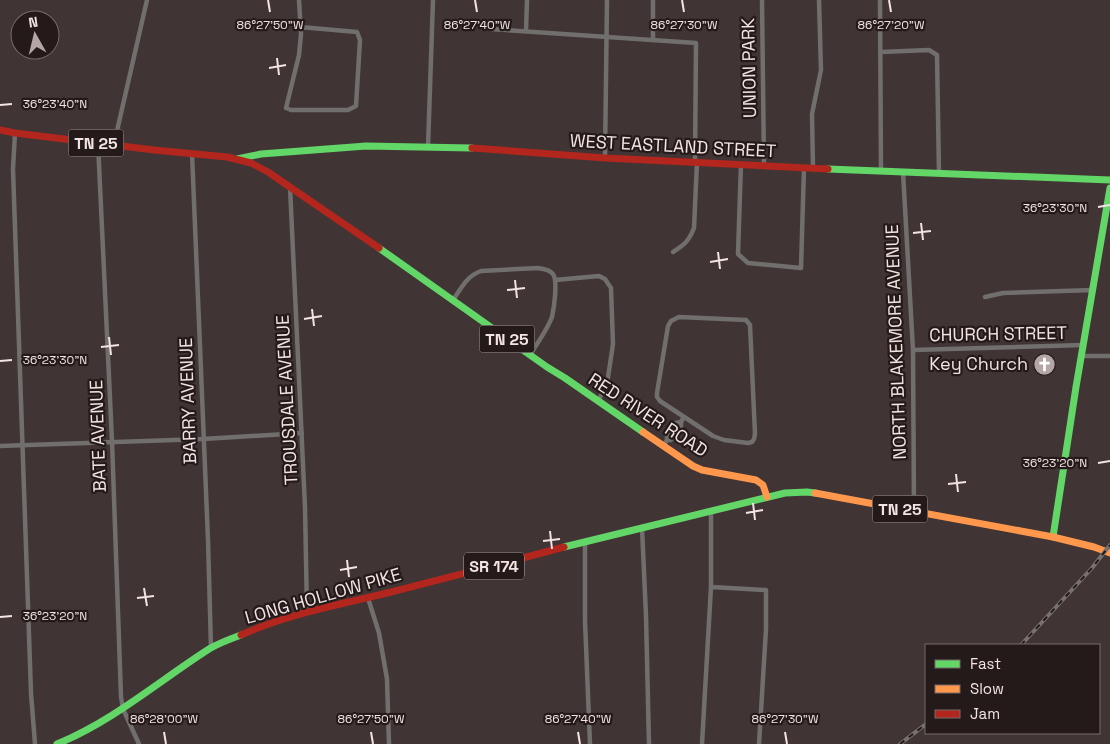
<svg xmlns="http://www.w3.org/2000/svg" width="1110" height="744" viewBox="0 0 1110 744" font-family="'Space Grotesk',sans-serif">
<rect width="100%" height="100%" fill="#403434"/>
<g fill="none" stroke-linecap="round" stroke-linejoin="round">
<g stroke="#706f6d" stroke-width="4.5">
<polyline points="299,0 301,34 299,55 286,108 291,110 348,110 356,106 360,40 357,32 300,27"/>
<polyline points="762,0 764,165"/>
<polyline points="880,0 881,171"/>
<polyline points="491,29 696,43 695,162"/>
<polyline points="526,31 527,0"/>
<polyline points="653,40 653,0"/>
<polyline points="881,52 929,50 937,55 939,174"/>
<polyline points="15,133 13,169 31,693 35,744"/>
<polyline points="98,143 112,441 121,697 123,709 139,744"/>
<polyline points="114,144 147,0"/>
<polyline points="428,147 433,0"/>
<polyline points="192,153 208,540 211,648"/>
<polyline points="605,158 607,0"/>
<polyline points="741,164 738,254 748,263 801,268 804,168"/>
<polyline points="813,168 812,114 821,70 819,0"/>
<polyline points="903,172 913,350 914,511"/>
<polyline points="290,187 305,507 307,612"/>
<path d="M 673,252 C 684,245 689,241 694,228 L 697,162"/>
<polyline points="555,280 599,276 605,279 611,288 613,344 607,384 598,401"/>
<polyline points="985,297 1003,293 1093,290"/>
<path d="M 453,300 C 462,287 467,276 481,271 L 538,268 C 543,269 549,269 553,274 C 558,281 554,308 552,317 C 548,328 537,344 530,355"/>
<polygon points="679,317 746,320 750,325 755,434 754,439 752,442 748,443 724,440 713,436 660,401 657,397 657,393 668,326 671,321"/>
<polyline points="913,350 1083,345"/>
<polyline points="1082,356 1110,356"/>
<polyline points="667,440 671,440 681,427 681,422"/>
<polyline points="0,446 203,439 302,433"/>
<polyline points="663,446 667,440 667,436 676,423 681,422 684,417"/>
<polyline points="711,511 711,587"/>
<polyline points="642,528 646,616 649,744"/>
<polyline points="585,542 585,621 590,744"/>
<polyline points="368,598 379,633 387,679 389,744"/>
<polyline points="702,744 711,587 766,590 766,629 759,744"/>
</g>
<g stroke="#63d668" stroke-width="7">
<polyline points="237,159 261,154 366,146 472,148"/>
<polyline points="828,169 1110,180"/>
<polyline points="379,248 547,367 565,378 643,432"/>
<polyline points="1053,537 1076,387 1110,188"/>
<polyline points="564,547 785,493 807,492 815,493"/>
<path d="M 57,744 C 113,721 159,681 209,649 C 219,643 230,639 241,635"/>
</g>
<g stroke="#ff974d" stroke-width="7">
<polyline points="643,432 693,466 702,470 756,480 763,485 767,497"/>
<polyline points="815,493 1053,537 1094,547 1110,553"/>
</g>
<g stroke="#b3261e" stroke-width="7">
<polyline points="0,130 15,133 154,150 227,157 251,163 268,172 379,248"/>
<polyline points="472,148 605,158 828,169"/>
<path d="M 241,635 C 287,614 338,605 387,593 C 446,578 505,563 564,547"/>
</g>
<defs>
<g id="rail">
<polyline points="1021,645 1092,568 1110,545"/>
<polyline points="900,744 926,724"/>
</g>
</defs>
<use href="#rail" stroke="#777271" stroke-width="4"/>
<use href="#rail" stroke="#241a1a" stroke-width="2" stroke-dasharray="5.5" stroke-linecap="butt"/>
</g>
<path fill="none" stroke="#f3e4e3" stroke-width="2" d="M 268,0 L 270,12M 475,0 L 477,12M 682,0 L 684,12M 889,0 L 891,12M 277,58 L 279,75M 269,68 L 286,65M 0,105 L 12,104M 1098,207 L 1110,205M 921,223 L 923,240M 913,233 L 931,231M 718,252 L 720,269M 710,262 L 728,259M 515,280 L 517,298M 507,290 L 525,288M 312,309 L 314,326M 304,319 L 322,316M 109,337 L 111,355M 101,347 L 119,345M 0,361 L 12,360M 1098,463 L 1110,461M 956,474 L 958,492M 948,484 L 966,482M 753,503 L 755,520M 746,513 L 763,510M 550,531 L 552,549M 543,541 L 560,539M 347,560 L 349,577M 340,570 L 357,567M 144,588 L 147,606M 137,598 L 154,596M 0,617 L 12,616M 164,732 L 166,744M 371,732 L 373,744M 578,732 L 580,744M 785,732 L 787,744"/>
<defs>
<symbol id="church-disc" viewBox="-11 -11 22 22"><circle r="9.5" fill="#b4a6a6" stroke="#241a1a"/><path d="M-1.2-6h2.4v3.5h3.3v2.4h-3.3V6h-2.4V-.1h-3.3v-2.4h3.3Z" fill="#fff"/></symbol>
</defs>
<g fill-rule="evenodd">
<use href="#church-disc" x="1032" y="352" width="25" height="25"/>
</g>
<g text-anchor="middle" stroke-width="4.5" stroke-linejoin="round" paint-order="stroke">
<g fill="#241a1a" stroke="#b5a7a7" stroke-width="1">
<rect x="68.5" y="129.5" width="55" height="27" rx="4"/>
<rect x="479.5" y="325.5" width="55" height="27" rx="4"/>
<rect x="872.5" y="495.5" width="55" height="27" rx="4"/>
<rect x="464" y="552.5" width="60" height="27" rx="4"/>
</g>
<g font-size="16" font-weight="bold" fill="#f3e4e3">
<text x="96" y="149">TN 25</text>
<text x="507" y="345">TN 25</text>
<text x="900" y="515">TN 25</text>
<text x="494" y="572">SR 174</text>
</g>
<g font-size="18" fill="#f3e4e3" stroke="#241a1a">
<text transform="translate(749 68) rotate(-91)" y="6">UNION PARK</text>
<text transform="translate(673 146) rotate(3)" y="6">WEST EASTLAND STREET</text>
<text transform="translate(998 334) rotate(-1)" y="6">CHURCH STREET</text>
<text transform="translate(896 342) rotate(-92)" y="6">NORTH BLAKEMORE AVENUE</text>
<text transform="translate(287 400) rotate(-93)" y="6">TROUSDALE AVENUE</text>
<text transform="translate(188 401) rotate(-92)" y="6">BARRY AVENUE</text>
<text transform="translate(648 415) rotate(33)" y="6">RED RIVER ROAD</text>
<text transform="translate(98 436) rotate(-92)" y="6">BATE AVENUE</text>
<text transform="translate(323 596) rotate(-16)" y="6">LONG HOLLOW PIKE</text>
</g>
<g font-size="18" fill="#f3e4e3" stroke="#241a1a" text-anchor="end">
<text x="1028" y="370">Key Church</text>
</g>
</g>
<g font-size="12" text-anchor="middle" fill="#f3e4e3" stroke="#241a1a" stroke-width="4.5" stroke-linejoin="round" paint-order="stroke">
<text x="270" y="29">86°27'50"W</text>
<text x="477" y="29">86°27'40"W</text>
<text x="684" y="29">86°27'30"W</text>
<text x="891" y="29">86°27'20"W</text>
<text x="55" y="108">36°23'40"N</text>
<text x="1055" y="212">36°23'30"N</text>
<text x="55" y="364">36°23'30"N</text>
<text x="1055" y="467">36°23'20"N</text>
<text x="55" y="620">36°23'20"N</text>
<text x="164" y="723">86°28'00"W</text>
<text x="371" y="723">86°27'50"W</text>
<text x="578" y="723">86°27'40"W</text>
<text x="785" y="723">86°27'30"W</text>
</g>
<rect x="925" y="644" width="175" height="90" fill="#241a1a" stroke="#776b6a"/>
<rect x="935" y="660" width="25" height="8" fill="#63d668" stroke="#776b6a"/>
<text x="970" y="669" font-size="15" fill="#f3e4e3">Fast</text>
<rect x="935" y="685" width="25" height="8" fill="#ff974d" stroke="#776b6a"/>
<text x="970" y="694" font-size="15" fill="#f3e4e3">Slow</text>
<rect x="935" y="710" width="25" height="8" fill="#b3261e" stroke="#776b6a"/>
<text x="970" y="719" font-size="15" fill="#f3e4e3">Jam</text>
<g transform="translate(35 35) rotate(352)"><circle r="24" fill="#241a1a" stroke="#776b6a"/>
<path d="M0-4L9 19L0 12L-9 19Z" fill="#b4a6a6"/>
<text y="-8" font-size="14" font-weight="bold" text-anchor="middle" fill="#f3e4e3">N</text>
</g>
</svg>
